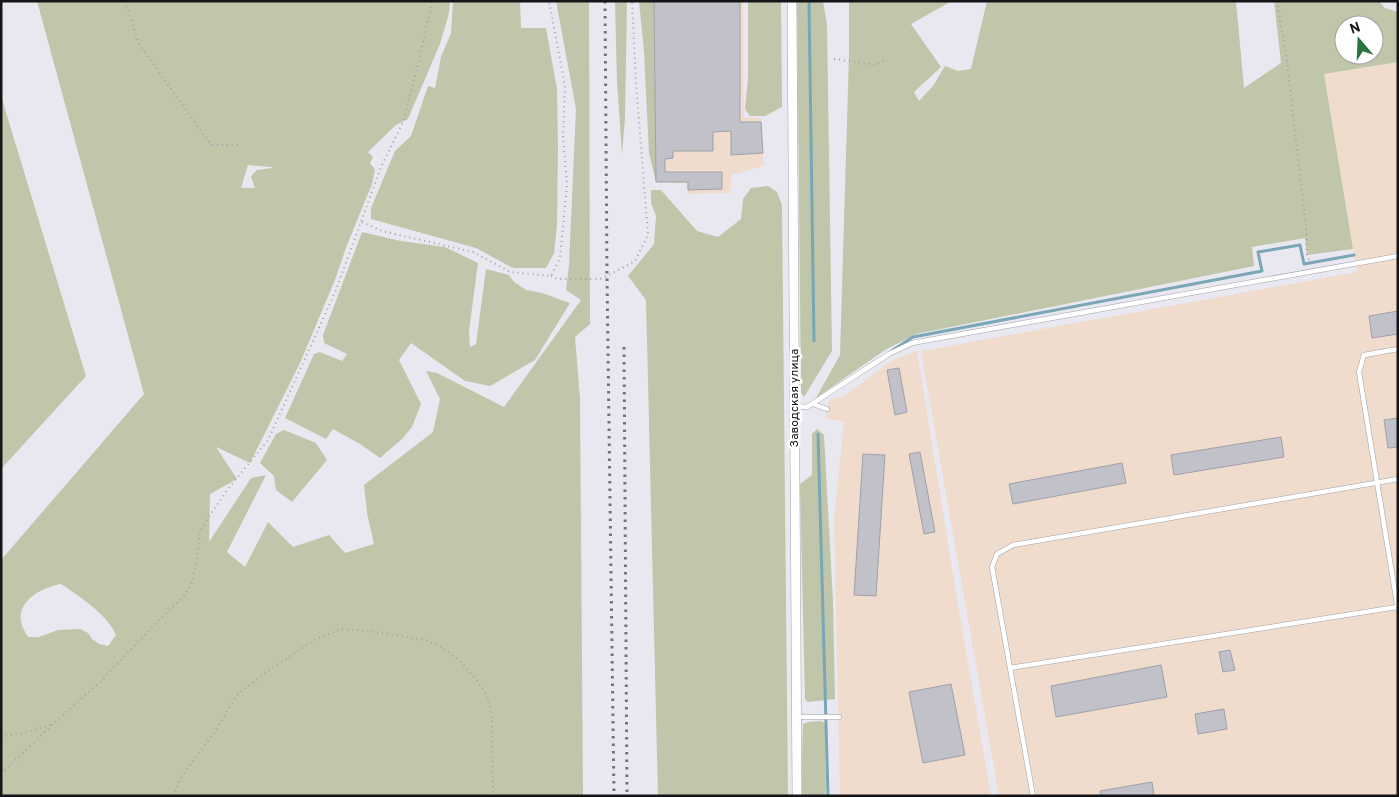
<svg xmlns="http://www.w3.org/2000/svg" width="1399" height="797" viewBox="0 0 1399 797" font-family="Overpass,sans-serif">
<rect width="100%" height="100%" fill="#e9e8f1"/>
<g fill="#efdccc">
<polygon points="654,1 743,1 744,117 761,118 764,166 732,175 730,193 688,194 686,183 656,182"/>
<polygon points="1398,62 1398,796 999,796 921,351 1357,272 1324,74"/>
<polygon points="917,351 959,611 991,796 840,796 834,519 844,422 826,418 827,409 829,400 844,396 891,361"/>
</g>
<g fill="#c0c6a9" fill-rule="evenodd">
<path d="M 37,1 L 450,1 L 449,13 L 440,44 L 408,119 L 396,125 L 368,152 L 373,157 L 370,163 L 375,170 L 372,184 L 347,245 L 335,280 L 300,363 L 250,463 L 216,447 L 237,479 L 210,494 L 209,542 L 251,478 L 266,475 L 227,552 L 245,567 L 268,522 L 293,547 L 329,535 L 345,553 L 374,544 L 367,513 L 364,485 L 433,432 L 440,399 L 426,371 L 437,373 L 504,407 L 581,300 L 566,290 L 569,265 L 576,109 L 556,1 L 589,1 L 590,324 L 575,337 L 580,399 L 583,796 L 1,796 L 1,560 L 144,394 ZM 248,165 L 272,167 L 272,168 L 257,170 L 251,176 L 255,188 L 241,188 ZM 61,584 C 79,596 108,615 116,635 L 108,646 L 99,644 L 92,639 L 88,633 L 80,629 L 58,630 L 39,637 L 28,637 C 25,632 22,627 21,622 C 17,600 43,587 61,584 Z"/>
<polygon points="453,1 520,1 521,28 546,28 557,89 558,148 557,225 554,253 546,268 513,268 476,248 371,219 371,208 395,151 411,136 428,86 435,88 441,57 451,33"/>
<polygon points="615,1 627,1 625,118 622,154 617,82"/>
<polygon points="639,1 654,1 656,182 649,153 644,52"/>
<polygon points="748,1 781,1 782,107 765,116 750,116 745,109 748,77"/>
<polygon points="797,1 823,1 827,25 832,351 804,397 801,393"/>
<path d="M 849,1 L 952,1 L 911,24 L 941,67 L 914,92 L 919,101 L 933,86 L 945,66 L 958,71 L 971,69 L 987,1 L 1236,1 L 1244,88 L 1281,63 L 1274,1 L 1379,1 L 1385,8 L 1398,12 L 1398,62 L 1324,74 L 1353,249 L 1307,255 L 1305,238 L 1252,247 L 1254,266 L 916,334 L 885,350 L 816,398 L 840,355 L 849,54 ZM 1344,25 L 1374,25 L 1374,55 L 1344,55 Z"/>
<polygon points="1,96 86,376 1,469"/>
<polygon points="768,186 777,192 782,205 788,796 658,796 646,300 628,276 654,244 656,216 651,203 651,190 661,190 697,231 718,237 741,219 743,199 751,188"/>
<polygon points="362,232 401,241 445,247 478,263 469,331 470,347 476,344 486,269 509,275 514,282 526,290 542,293 570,303 535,360 490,386 465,381 411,343 399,360 421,404 412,427 402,439 380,458 360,444 333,429 326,439 285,418 314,354 320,352 342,361 347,354 324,343 323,335"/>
<polygon points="817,429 824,435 833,602 835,699 808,702 805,699 800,484 812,475 812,434"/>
<polygon points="284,430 316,443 327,460 292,502 276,490 274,476 260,463 276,434"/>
<polygon points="820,721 825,723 826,796 801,796 803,724 808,722"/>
</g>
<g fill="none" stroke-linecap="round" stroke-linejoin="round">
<g stroke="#79a7b5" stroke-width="3">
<polyline points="809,1 814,341"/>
<polyline points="893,350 913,337 1262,271 1258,252 1300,245 1304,264 1354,255"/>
<polyline points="818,434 828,796"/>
</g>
</g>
<g fill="#c1c1c9" stroke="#a0a0a8">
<polygon points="654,1 740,1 740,122 761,122 763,153 731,155 731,131 713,132 713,151 673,151 673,158 665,159 665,172 722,172 722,189 688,190 688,182 656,182"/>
<polygon points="1398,311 1398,334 1372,338 1369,316"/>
<polygon points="899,368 907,412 895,415 887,370"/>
<polygon points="1398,418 1398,447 1388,448 1384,420"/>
<polygon points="1281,437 1284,457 1174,475 1171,455"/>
<polygon points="920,452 935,532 924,534 909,454"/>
<polygon points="863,454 885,455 876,596 854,595"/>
<polygon points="1122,463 1126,483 1013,504 1009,484"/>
<polygon points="1230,650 1235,670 1223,672 1219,652"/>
<polygon points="1161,665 1167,697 1056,717 1051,686"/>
<polygon points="951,684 965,755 923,763 909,692"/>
<polygon points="1224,709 1227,729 1198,734 1195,714"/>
<polygon points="1152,782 1154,796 1101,796 1100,791"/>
</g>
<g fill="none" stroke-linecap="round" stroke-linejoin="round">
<defs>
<g id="lane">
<polyline points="1398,349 1364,355 1359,372 1398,610"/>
<polyline points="813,404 827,409"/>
<polyline points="794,406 807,407 889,354 912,343 1398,256"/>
<polyline points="1010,668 1397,607"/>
<polyline points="796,717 839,717"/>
<polyline points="1033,796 992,567 997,554 1013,545 1398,479"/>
</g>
<polyline id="street" points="792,1 797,796"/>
</defs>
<use href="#lane" stroke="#a1a1a9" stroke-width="5.5"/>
<use href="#street" stroke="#a1a1a9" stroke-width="10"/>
<g stroke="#a2a1a8" stroke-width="2" stroke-dasharray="1 4" stroke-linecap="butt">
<polyline points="125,1 139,44 211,145 240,145"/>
<polyline points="1277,1 1286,54 1306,226 1307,255 1311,264"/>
<polyline points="834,59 876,65 886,59"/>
<polyline points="362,222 382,231 473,252 510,272 551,276 560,258 567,185 563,136 565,86 549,1"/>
<polyline points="551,276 557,279 600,279 607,276 635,261 648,235 636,82 632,1"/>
<polyline points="1,737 31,731 50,725"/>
<polyline points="1,774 52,725 101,681 157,622 185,595 192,582 197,558 200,532 212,512 228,489 268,440 336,290 381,167 403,122 419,60 432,1"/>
<polyline points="173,796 182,776 216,730 237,695 264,674 314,640 341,629 369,631 426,640 443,648 462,663 478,682 488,698 492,716 493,796"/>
</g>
<use href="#lane" stroke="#fff" stroke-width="4.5"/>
<use href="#street" stroke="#fff" stroke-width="9"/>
<g stroke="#727277" stroke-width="3" stroke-dasharray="2.5 5" stroke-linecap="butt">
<polyline points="605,1 607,276 614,796"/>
<polyline points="624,347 627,796"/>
</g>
</g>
<g text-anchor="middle" stroke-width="5" stroke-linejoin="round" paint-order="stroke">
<g font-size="12" fill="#151518" stroke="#fff">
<text transform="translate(794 398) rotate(-90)" y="4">Заводская улица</text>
</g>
</g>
<rect width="1399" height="797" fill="none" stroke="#151518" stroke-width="5"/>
<g transform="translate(1359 40) rotate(341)"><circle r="24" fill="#ffffff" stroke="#a1a1a3"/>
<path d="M0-4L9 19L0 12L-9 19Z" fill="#2a7240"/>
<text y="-8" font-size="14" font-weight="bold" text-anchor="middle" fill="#151518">N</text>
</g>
</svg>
